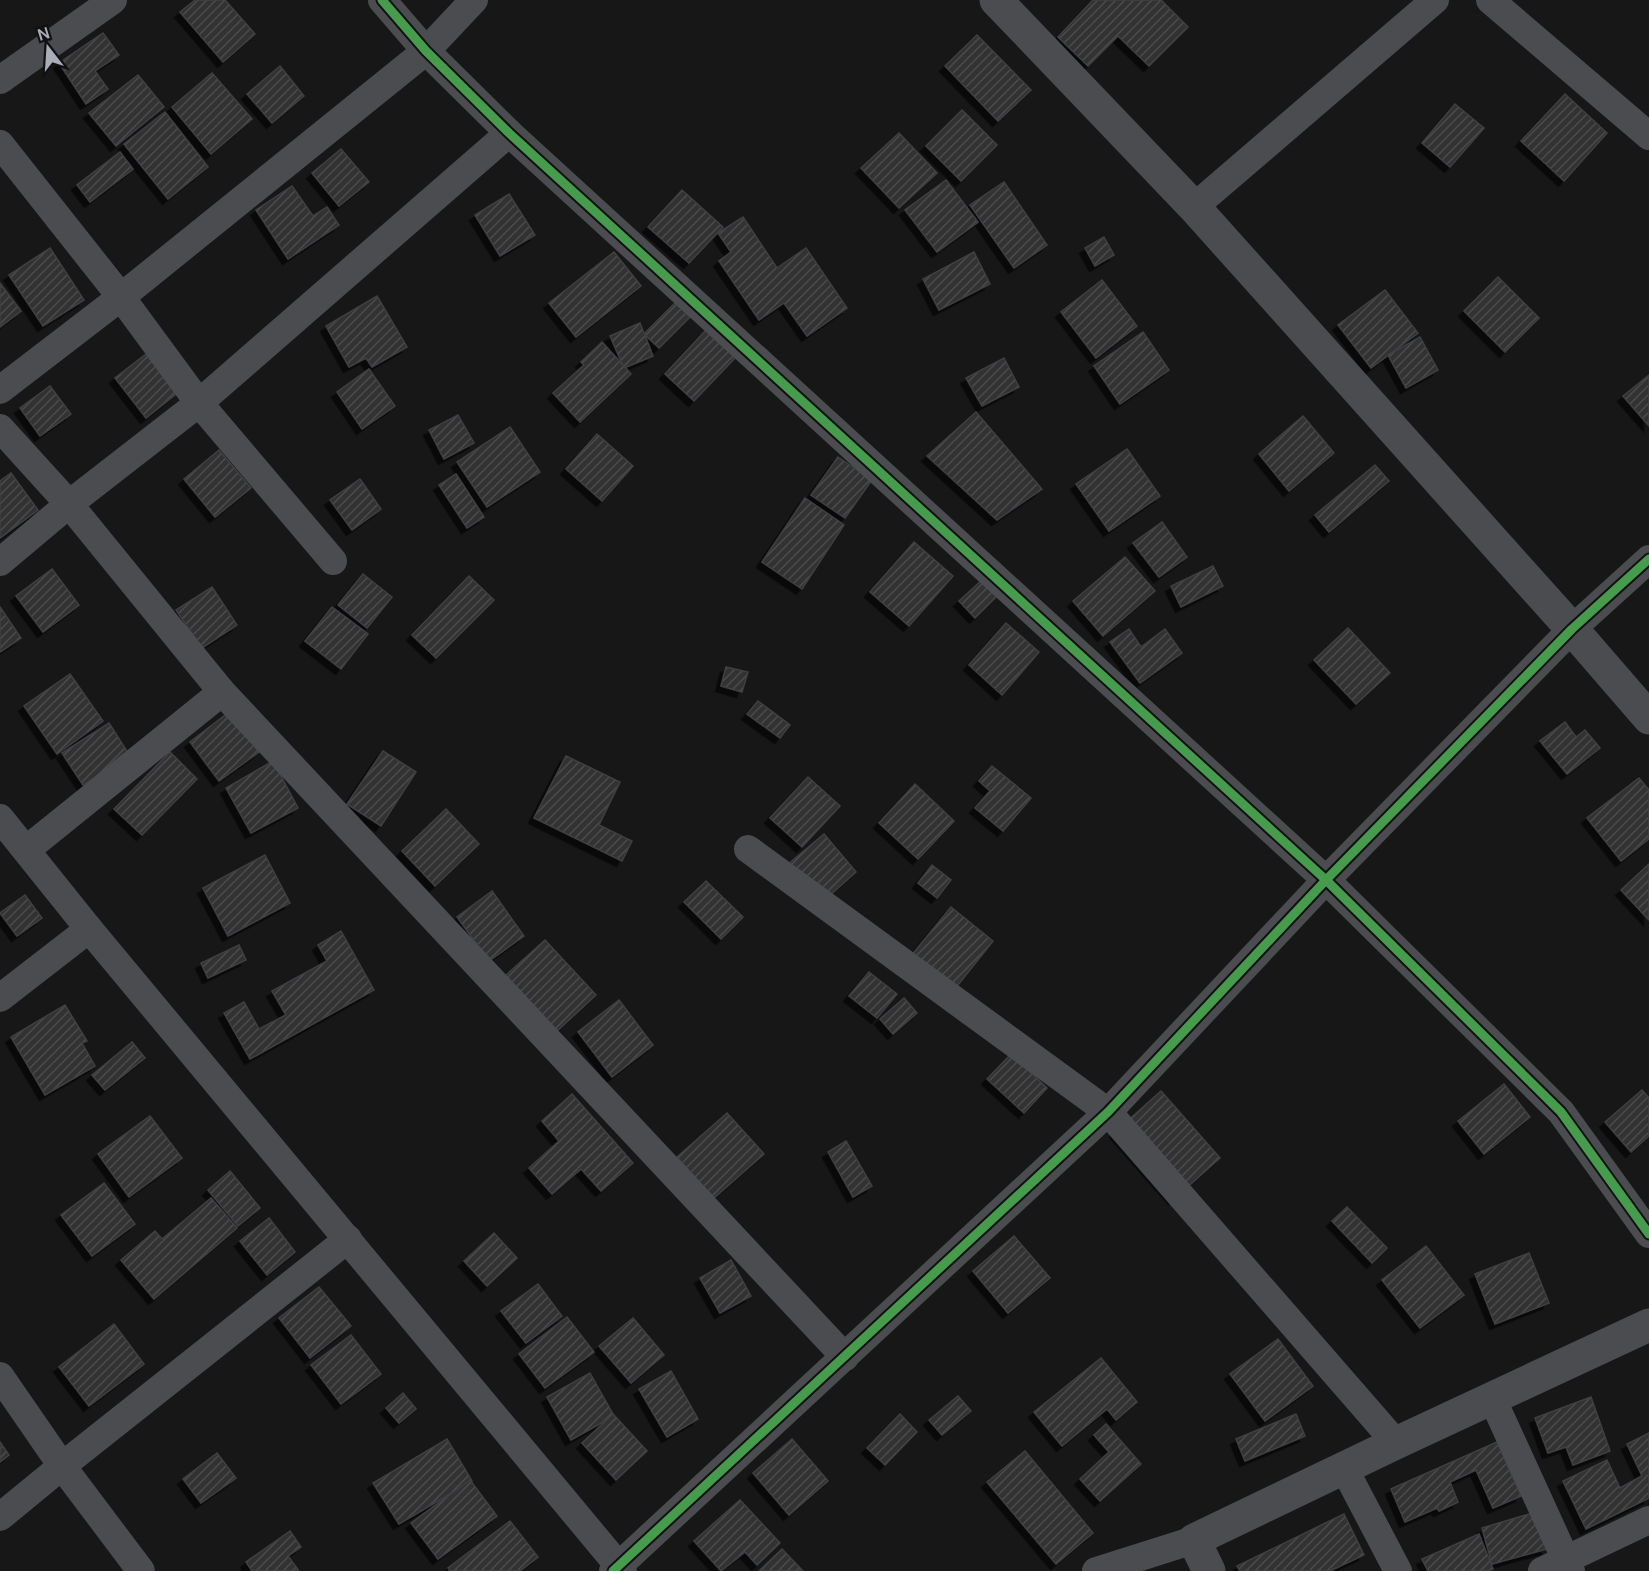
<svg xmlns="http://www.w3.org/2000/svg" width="1649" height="1571" viewBox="0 0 1649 1571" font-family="Manrope,sans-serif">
<defs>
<pattern id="building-hatch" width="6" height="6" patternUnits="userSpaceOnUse" patternTransform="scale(1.5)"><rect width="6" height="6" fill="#303031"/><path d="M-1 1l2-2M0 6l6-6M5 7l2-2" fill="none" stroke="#4b4b4d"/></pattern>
<filter id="shadow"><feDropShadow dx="-5.5" dy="5.5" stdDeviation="0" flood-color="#0009"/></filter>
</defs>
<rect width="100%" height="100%" fill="#171717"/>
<g fill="url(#building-hatch)" stroke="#3f4043" stroke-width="1.5" filter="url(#shadow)">
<polygon points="195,0 225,0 255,34 223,62 180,12"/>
<polygon points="1093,0 1161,0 1188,27 1149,66 1118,36 1088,66 1058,37"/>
<polygon points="103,33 119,55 95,71 108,89 86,104 59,63"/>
<polygon points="977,35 1031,90 998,121 945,66"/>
<polygon points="280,66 304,96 272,123 247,94"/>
<polygon points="212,73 252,119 211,154 172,107"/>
<polygon points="138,75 164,107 116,146 89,113"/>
<polygon points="1565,94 1607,133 1564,181 1521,141"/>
<polygon points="1455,104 1484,128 1450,167 1422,143"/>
<polygon points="962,110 997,145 961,181 926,146"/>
<polygon points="165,112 208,167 168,199 124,144"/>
<polygon points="899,133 937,173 899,208 861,168"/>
<polygon points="341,149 369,182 339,206 312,173"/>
<polygon points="120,152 133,169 90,202 77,185"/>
<polygon points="946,180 978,222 937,252 905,210"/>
<polygon points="1004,182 1047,245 1014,268 970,205"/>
<polygon points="292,186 313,216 327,207 339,225 288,259 256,210"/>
<polygon points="682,190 723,227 689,263 648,227"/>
<polygon points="509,194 535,235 500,256 475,215"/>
<polygon points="743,217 777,268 806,248 847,308 807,336 784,303 759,320 719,261 731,252 718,233"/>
<polygon points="1104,237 1114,255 1095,266 1085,248"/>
<polygon points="50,248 84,300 43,326 9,275"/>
<polygon points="614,252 641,286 576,337 549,303"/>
<polygon points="974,252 990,284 939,310 923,279"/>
<polygon points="1498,277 1539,318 1505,352 1464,311"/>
<polygon points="1102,280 1137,326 1096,358 1061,312"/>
<polygon points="0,283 21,311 0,327"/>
<polygon points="1385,290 1418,333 1371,368 1338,325"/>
<polygon points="377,296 407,347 372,367 366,358 349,367 326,326"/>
<polygon points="675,303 690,317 659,348 644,334"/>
<polygon points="640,323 653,356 624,368 610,336"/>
<polygon points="706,330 736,357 694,401 665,374"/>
<polygon points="1143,332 1169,370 1120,404 1094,366"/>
<polygon points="1420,337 1438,370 1406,388 1388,355"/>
<polygon points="602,342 631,374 580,422 553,393 584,365 581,362"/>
<polygon points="146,354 176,394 146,418 115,378"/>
<polygon points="1004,358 1019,387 982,406 966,378"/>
<polygon points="369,369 395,406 362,429 337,392"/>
<polygon points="1649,375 1649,426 1623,396"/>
<polygon points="50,386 71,414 40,436 20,408"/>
<polygon points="976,412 1042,489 997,520 927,456"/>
<polygon points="458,415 474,443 444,459 429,430"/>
<polygon points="1303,416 1334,453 1289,491 1259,454"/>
<polygon points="510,427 540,472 487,507 457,462"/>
<polygon points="597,434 633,466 602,501 566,469"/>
<polygon points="1127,449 1160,496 1109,531 1076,484"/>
<polygon points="219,450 251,488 215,517 184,479"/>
<polygon points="838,457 872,480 845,518 811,495"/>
<polygon points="1375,465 1389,481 1329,532 1315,515"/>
<polygon points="11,473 38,510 0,538 0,481"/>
<polygon points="456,474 484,517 467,528 439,485"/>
<polygon points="360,479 381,509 352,530 330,500"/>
<polygon points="805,498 844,525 802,589 762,562"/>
<polygon points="1162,522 1187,557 1159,577 1133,543"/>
<polygon points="914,542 953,576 909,626 870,592"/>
<polygon points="1125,557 1155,591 1103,636 1073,601"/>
<polygon points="1213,566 1223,586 1181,607 1171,586"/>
<polygon points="52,569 79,605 43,632 16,596"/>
<polygon points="363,574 392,597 367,628 338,605"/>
<polygon points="469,576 494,600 436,658 412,635"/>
<polygon points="982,580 997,596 975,618 959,601"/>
<polygon points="212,587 237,625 202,648 176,610"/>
<polygon points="0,607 21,638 0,652"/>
<polygon points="332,607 368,634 341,669 305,641"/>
<polygon points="1006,623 1039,652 1002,695 969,665"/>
<polygon points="1348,628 1390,673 1356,704 1314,660"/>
<polygon points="1129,629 1141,647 1165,629 1182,653 1140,683 1110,642"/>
<polygon points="726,667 748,672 742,692 721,686"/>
<polygon points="70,674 103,721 57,754 24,706"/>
<polygon points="758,701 790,725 780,738 747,714"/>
<polygon points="229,712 259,752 219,781 190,742"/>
<polygon points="1565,722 1576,737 1585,730 1600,748 1567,774 1540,741"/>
<polygon points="109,723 130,756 83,785 62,753"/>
<polygon points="383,751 416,772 381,826 347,804"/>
<polygon points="170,752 197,779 142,835 114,809"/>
<polygon points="566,756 620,782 599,825 632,841 622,861 534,818"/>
<polygon points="273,761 298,808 251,833 226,788"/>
<polygon points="992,766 1031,798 1003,831 975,808 990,791 979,781"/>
<polygon points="808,777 840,806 802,847 770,818"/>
<polygon points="1639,778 1649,790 1649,839 1621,861 1587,818"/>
<polygon points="915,784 954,821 918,859 879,823"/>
<polygon points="446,809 479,844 435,886 402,851"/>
<polygon points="824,834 856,872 820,904 787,865"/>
<polygon points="265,855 290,903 228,936 203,888"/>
<polygon points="1649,864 1649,920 1621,890"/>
<polygon points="932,865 951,880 937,898 918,883"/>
<polygon points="706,881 743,917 721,939 684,902"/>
<polygon points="492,891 524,936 489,961 457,917"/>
<polygon points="25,895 42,918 17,936 0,913"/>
<polygon points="951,907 993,941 950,995 907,961"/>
<polygon points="341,931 374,990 250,1059 224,1013 244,1002 259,1029 286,1015 272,991 327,961 318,945"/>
<polygon points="545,940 596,995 556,1032 505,976"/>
<polygon points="239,945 246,960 208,978 201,963"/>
<polygon points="869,972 897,994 877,1018 849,996"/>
<polygon points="904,998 917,1013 893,1034 880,1019"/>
<polygon points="619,1000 653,1045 612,1077 578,1032"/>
<polygon points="65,1005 87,1041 82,1043 95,1066 45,1095 11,1037"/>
<polygon points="132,1042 145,1058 105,1090 92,1075"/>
<polygon points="1011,1054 1047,1088 1024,1113 987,1079"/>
<polygon points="1504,1084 1530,1117 1484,1154 1458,1121"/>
<polygon points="1642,1090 1649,1098 1649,1136 1631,1152 1605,1122"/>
<polygon points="1161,1091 1220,1158 1174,1199 1115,1132"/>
<polygon points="572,1094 633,1163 601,1191 581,1169 552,1194 529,1168 559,1141 542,1121"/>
<polygon points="727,1113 764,1154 714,1198 677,1157"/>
<polygon points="150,1116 182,1158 129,1197 98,1154"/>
<polygon points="846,1141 872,1186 853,1197 828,1152"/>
<polygon points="230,1171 260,1208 238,1226 208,1190"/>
<polygon points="104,1183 135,1224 92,1256 61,1215"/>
<polygon points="211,1198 237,1228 154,1299 121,1260 155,1231 162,1239"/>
<polygon points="1347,1207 1387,1248 1372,1263 1332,1221"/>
<polygon points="269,1218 295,1252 267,1275 240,1241"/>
<polygon points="494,1233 517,1258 487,1286 464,1261"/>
<polygon points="1014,1236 1050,1278 1008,1313 973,1271"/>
<polygon points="1426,1246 1464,1295 1420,1328 1382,1280"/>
<polygon points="1529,1253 1549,1303 1495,1324 1475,1274"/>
<polygon points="731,1260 751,1296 720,1313 700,1278"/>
<polygon points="538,1284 562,1316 526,1343 501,1311"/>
<polygon points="319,1287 351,1326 310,1358 279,1318"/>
<polygon points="567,1317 594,1352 545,1388 519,1354"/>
<polygon points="633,1318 664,1355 631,1383 599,1346"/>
<polygon points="114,1324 144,1364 89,1406 59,1367"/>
<polygon points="351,1335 381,1374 341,1404 311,1365"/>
<polygon points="1278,1339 1313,1386 1265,1421 1230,1374"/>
<polygon points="1101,1358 1137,1402 1116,1420 1107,1409 1062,1446 1034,1412"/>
<polygon points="671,1371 698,1419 667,1437 639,1389"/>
<polygon points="590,1373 614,1416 571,1440 547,1397"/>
<polygon points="403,1393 416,1409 399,1423 386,1408"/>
<polygon points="958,1396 971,1411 942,1435 929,1420"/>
<polygon points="1591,1397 1610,1451 1573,1465 1566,1447 1548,1453 1535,1418"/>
<polygon points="613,1414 647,1451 616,1480 582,1443"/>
<polygon points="900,1414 917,1432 885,1465 867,1448"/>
<polygon points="1296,1414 1305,1436 1245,1461 1236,1439"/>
<polygon points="1106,1424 1141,1464 1100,1501 1080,1479 1109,1452 1094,1435"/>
<polygon points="1649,1433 1649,1498 1586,1529 1563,1481 1607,1460 1620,1488 1642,1476 1627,1444"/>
<polygon points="447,1439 472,1481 399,1524 373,1483"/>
<polygon points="792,1439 828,1481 789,1515 753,1473"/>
<polygon points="0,1442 9,1455 0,1462"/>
<polygon points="1497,1442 1521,1496 1493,1508 1476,1470 1450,1482 1458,1502 1439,1511 1437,1508 1405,1522 1391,1489"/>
<polygon points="1025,1451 1093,1533 1056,1564 987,1482"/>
<polygon points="217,1453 236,1478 201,1503 183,1479"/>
<polygon points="470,1480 497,1516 438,1559 411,1523"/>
<polygon points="740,1500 780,1543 757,1565 745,1552 721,1571 694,1541"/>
<polygon points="1536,1512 1547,1549 1492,1564 1482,1528"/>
<polygon points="1344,1514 1364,1555 1330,1571 1240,1571 1237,1566"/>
<polygon points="510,1521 538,1557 520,1571 450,1571 448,1568"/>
<polygon points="290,1531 301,1547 288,1556 299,1571 252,1571 246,1562"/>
<polygon points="1479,1534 1493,1569 1488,1571 1428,1571 1422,1559"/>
<polygon points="782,1549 803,1571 759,1571"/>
</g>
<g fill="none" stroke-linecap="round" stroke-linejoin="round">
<g stroke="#4b4c50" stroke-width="28">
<polyline points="382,0 426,51 509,133 1326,880 1561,1112 1649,1234"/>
<polyline points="1490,0 1649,136"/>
<polyline points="0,80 113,0"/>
<polyline points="0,144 121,297 199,403 333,561"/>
<polyline points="1194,207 1435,0"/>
<polyline points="0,390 121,297 426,51 474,0"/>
<polyline points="0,428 69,504 222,692 845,1357"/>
<polyline points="0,562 69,504 199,403 509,133"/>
<polyline points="0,818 89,929 623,1571"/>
<polyline points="748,849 1108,1112 1396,1443"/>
<polyline points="26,850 222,692"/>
<polyline points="0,998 89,929"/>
<polyline points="0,1376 62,1466 141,1571"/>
<polyline points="1492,1398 1571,1571"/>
<polyline points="1344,1468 1398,1571"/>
<polyline points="0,1517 62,1466 348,1239"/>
<polyline points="613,1571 1108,1112 1326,880 1572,629 1649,559"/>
<polyline points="1096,1571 1194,1540"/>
<polyline points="1542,1571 1649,1520"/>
</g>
<g stroke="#4b4c50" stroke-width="33">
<polyline points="996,0 1194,207 1572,629 1649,718"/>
<polyline points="1209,1571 1194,1540 1396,1443 1649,1325"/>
</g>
<defs>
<g id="cycleway">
<polyline points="382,0 426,51 509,133 1326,880 1561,1112 1649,1234"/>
<polyline points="613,1571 1108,1112 1326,880 1572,629 1649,559"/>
</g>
</defs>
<use href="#cycleway" stroke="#111113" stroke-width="13"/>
<use href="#cycleway" stroke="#469c4c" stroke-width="9"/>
</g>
<g transform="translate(48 48) rotate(343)" stroke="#111113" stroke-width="4.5" paint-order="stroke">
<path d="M0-4.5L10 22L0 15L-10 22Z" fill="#a8aeb8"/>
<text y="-9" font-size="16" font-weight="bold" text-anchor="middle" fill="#a8aeb8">N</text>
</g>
</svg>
